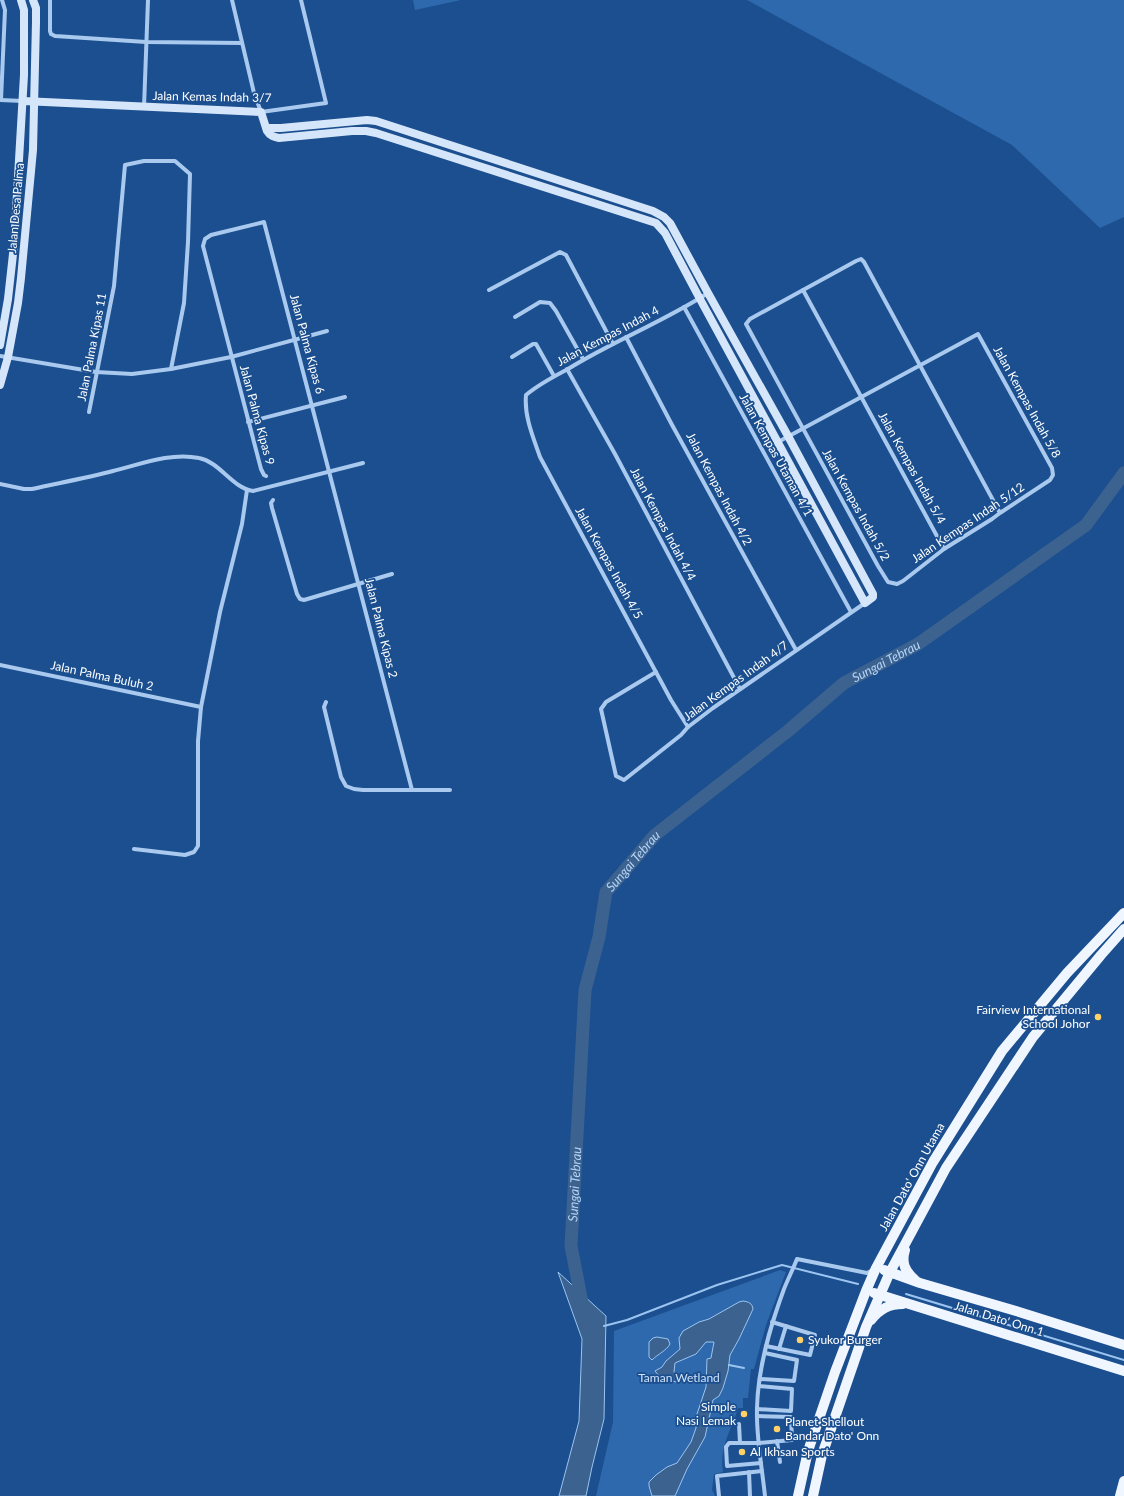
<svg xmlns="http://www.w3.org/2000/svg" width="1124" height="1496" viewBox="0 0 1124 1496" font-family="Lato,sans-serif">
<rect width="100%" height="100%" fill="#1b4f8f"/>
<g fill="#2e69ad">
<polygon points="413,0 461,0 415,10"/>
<polygon points="747,0 1124,0 1124,217 1100,228 1012,145"/>
<path d="M 780,1270 L 786,1272 L 766,1325 L 754,1369 L 751,1369 L 748,1398 L 743,1398 L 743,1408 L 738,1408 C 731,1431 719,1447 723,1472 L 714,1474 L 712,1490 L 715,1496 L 596,1496 L 613,1422 L 614,1331 Z"/>
</g>
<g fill="#3c6290" stroke="#9cc4f0">
<polygon points="558,1272 606,1316 604,1419 592,1467 586,1496 559,1496 579,1421 582,1339"/>
<path d="M 743,1301 C 749,1302 752,1303 753,1309 L 739,1339 L 730,1355 L 728,1371 L 723,1388 L 719,1396 L 713,1400 L 705,1437 L 687,1469 L 675,1496 L 652,1496 L 649,1486 L 649,1482 L 656,1475 L 667,1467 L 677,1463 L 691,1442 L 696,1428 L 697,1414 L 706,1387 L 707,1359 L 711,1358 L 714,1342 L 706,1342 L 696,1354 L 675,1363 L 674,1372 L 679,1379 L 676,1382 L 660,1377 L 655,1371 L 662,1367 L 666,1361 L 680,1349 L 679,1338 L 683,1331 L 699,1322 L 709,1319 L 739,1302 Z"/>
<path d="M 657,1337 L 668,1339 L 670,1344 C 666,1351 658,1354 652,1360 L 649,1357 L 649,1342 L 653,1338 Z"/>
</g>
<g fill="none" stroke-linecap="round" stroke-linejoin="round">
<g stroke="#9cc4f0" stroke-width="2">
<polyline points="906,1294 1124,1360"/>
<polyline points="604,1326 627,1320 717,1285 782,1265 858,1284"/>
<polyline points="729,1365 744,1368"/>
</g>
<path stroke="#3c6290" stroke-width="13" id="s1" d="M 583,1308 L 571,1246 L 585,990 L 599,937 L 606,892 L 655,835 L 788,731 L 844,683 L 918,644 L 1086,525 L 1124,473"/>
<g stroke="#a9c9ee" stroke-width="4">
<polyline points="50,0 50,31 51,34 55,36 146,42 242,43"/>
<polyline points="232,0 254,93 261,112 326,103 301,0"/>
<polyline points="0,100 23,101"/>
<polyline points="1,100 5,10 2,0"/>
<polyline points="144,107 148,0"/>
<polyline points="489,290 560,252 566,255 613,344"/>
<polyline points="803,290 944,549"/>
<polyline points="684,307 851,612"/>
<polyline points="515,317 540,302 550,303 556,311 583,359"/>
<polyline points="626,337 671,423 796,650"/>
<polyline points="0,356 96,372 132,374 171,369 231,357 327,331"/>
<polyline points="512,357 533,344 536,344 554,376"/>
<polyline points="567,369 615,454 740,689"/>
<polyline points="89,412 114,286 125,165 144,161 175,161 190,174 188,242 184,303 171,369"/>
<polyline points="248,422 345,397"/>
<path d="M 778,442 C 844,406 911,370 978,334 L 1052,468 L 1053,475 L 1050,480 L 1000,513 L 992,519 L 944,549 L 903,581 L 897,584 L 888,582 L 878,566 L 746,324 L 750,319 L 856,261 L 861,259 L 864,262 C 909,346 955,429 1000,513"/>
<polyline points="266,476 264,475 261,469 203,246 205,239 211,235 264,222 412,790"/>
<path d="M 0,484 L 24,489 L 32,489 C 59,483 86,478 113,471 C 141,464 171,452 199,458 C 220,462 232,488 253,491 L 363,463"/>
<polyline points="273,500 271,503 272,508 297,594 300,599 304,600 392,574"/>
<polyline points="0,665 201,707"/>
<polyline points="656,672 606,702 601,709 616,776 624,780 681,735 688,727 713,708 865,603"/>
<polyline points="326,702 324,707 341,777 346,786 354,789 363,790 450,790"/>
<path d="M 688,727 L 671,700 L 540,457 C 533,437 524,416 526,395 C 539,384 553,377 568,369 C 613,341 663,322 708,293"/>
<polyline points="134,849 185,855 194,852 198,846 198,741 201,707 220,612 242,524 247,490"/>
<polyline points="766,1346 810,1355 815,1335 772,1322"/>
<polyline points="779,1349 786,1326"/>
<polyline points="760,1379 794,1381 797,1360 765,1353"/>
<polyline points="757,1409 791,1411 792,1389 759,1386"/>
<polyline points="757,1416 791,1417 792,1440 759,1443 729,1443 726,1447 727,1466 761,1463"/>
<polyline points="739,1424 740,1443"/>
<polyline points="777,1441 780,1462"/>
<polyline points="749,1472 750,1496"/>
<polyline points="719,1496 717,1476 762,1471"/>
<path d="M 765,1496 C 762,1467 756,1437 757,1408 C 758,1367 770,1327 784,1289 C 788,1279 793,1269 797,1259 L 867,1273 L 873,1270"/>
</g>
<g stroke="#d6e6fa" stroke-width="8">
<path d="M 23,101 L 261,112 L 267,131 C 270,136 274,137 279,138 L 352,131 L 366,131 L 376,133 L 656,223 L 665,233 L 700,299 L 865,603 L 873,597 L 873,594 L 788,436 L 708,293 L 676,234 L 670,223 L 664,217 L 653,211 L 376,121 L 367,120 L 281,128 L 266,128"/>
<polyline points="0,345 8,299 14,245 24,75 24,10 21,0"/>
<polyline points="0,385 8,357 18,303 21,278 33,150 36,22 36,8 33,0"/>
</g>
<g stroke="#f0f6ff" stroke-width="10">
<path d="M 905,1250 C 901,1263 905,1271 915,1280"/>
<polyline points="884,1270 920,1283 1016,1311 1124,1345"/>
<polyline points="874,1293 1124,1371"/>
<path d="M 871,1320 C 880,1309 889,1304 903,1304"/>
<polyline points="798,1496 808,1451 835,1372 866,1291 876,1268 933,1162 1002,1051 1067,973 1124,913"/>
<polyline points="813,1496 822,1455 866,1327 890,1272 946,1168 1033,1037 1101,955 1124,929"/>
<polyline points="1120,1496 1124,1481"/>
</g>
</g>
<g fill="#ffd166" stroke="#1b4f8f" stroke-width="1.5">
<circle cx="1098" cy="1017" r="4"/>
<circle cx="800" cy="1340" r="4"/>
<circle cx="744" cy="1414" r="4"/>
<circle cx="777" cy="1429" r="4"/>
<circle cx="742" cy="1452" r="4"/>
</g>
<g text-anchor="middle" stroke-width="3.5" stroke-linejoin="round" paint-order="stroke">
<g font-size="12" fill="#fff" stroke="#1b4f8f">
<text transform="translate(212 97) rotate(1)" y="4">Jalan Kemas Indah 3/7</text>
<text transform="translate(16 208) rotate(-85)" y="4">Jalan Desa Palma</text>
<text transform="translate(608 336) rotate(-28)" y="4">Jalan Kempas Indah 4</text>
<text transform="translate(307 344) rotate(75)" y="4">Jalan Palma Kipas 6</text>
<text transform="translate(92 347) rotate(-79)" y="4">Jalan Palma Kipas 11</text>
<text transform="translate(1027 402) rotate(61)" y="4">Jalan Kempas Indah 5/8</text>
<text transform="translate(257 415) rotate(75)" y="4">Jalan Palma Kipas 9</text>
<text transform="translate(776 455) rotate(61)" y="4">Jalan Kempas Utaman 4/1</text>
<text transform="translate(912 468) rotate(61)" y="4">Jalan Kempas Indah 5/4</text>
<text transform="translate(719 489) rotate(62)" y="4">Jalan Kempas Indah 4/2</text>
<text transform="translate(856 505) rotate(61)" y="4">Jalan Kempas Indah 5/2</text>
<text transform="translate(968 523) rotate(-34)" y="4">Jalan Kempas Indah 5/12</text>
<text transform="translate(663 524) rotate(62)" y="4">Jalan Kempas Indah 4/4</text>
<text transform="translate(609 563) rotate(61)" y="4">Jalan Kempas Indah 4/5</text>
<text transform="translate(381 628) rotate(76)" y="4">Jalan Palma Kipas 2</text>
<text transform="translate(102 676) rotate(12)" y="4">Jalan Palma Buluh 2</text>
<text transform="translate(736 681) rotate(-36)" y="4">Jalan Kempas Indah 4/7</text>
<text transform="translate(912 1177) rotate(-61)" y="4">Jalan Dato' Onn Utama</text>
<text transform="translate(999 1319) rotate(17)" y="4">Jalan Dato' Onn 1</text>
</g>
<g font-size="12" fill="#fff" stroke="#1b4f8f" text-anchor="start">
<text x="1090" y="1014" text-anchor="end">Fairview International<tspan x="1090" dy="14">School Johor</tspan></text>
<text x="808" y="1344">Syukor Burger</text>
<text x="736" y="1411" text-anchor="end">Simple<tspan x="736" dy="14">Nasi Lemak</tspan></text>
<text x="785" y="1426">Planet Shellout<tspan x="785" dy="14">Bandar Dato' Onn</tspan></text>
<text x="750" y="1456">Al Ikhsan Sports</text>
</g>
<g font-size="12" fill="#cfe3fa" stroke="#1b4f8f">
<text x="679" y="1382">Taman Wetland</text>
</g>
<g font-size="13" font-style="italic" fill="#b5d3f5" stroke="#1b4f8f">
<text dy="5" stroke="none"><textPath href="#s1" startOffset="785">Sungai Tebrau</textPath></text>
<text dy="5" stroke="none"><textPath href="#s1" startOffset="461">Sungai Tebrau</textPath></text>
<text dy="5" stroke="none"><textPath href="#s1" startOffset="125">Sungai Tebrau</textPath></text>
</g>
</g>
</svg>
